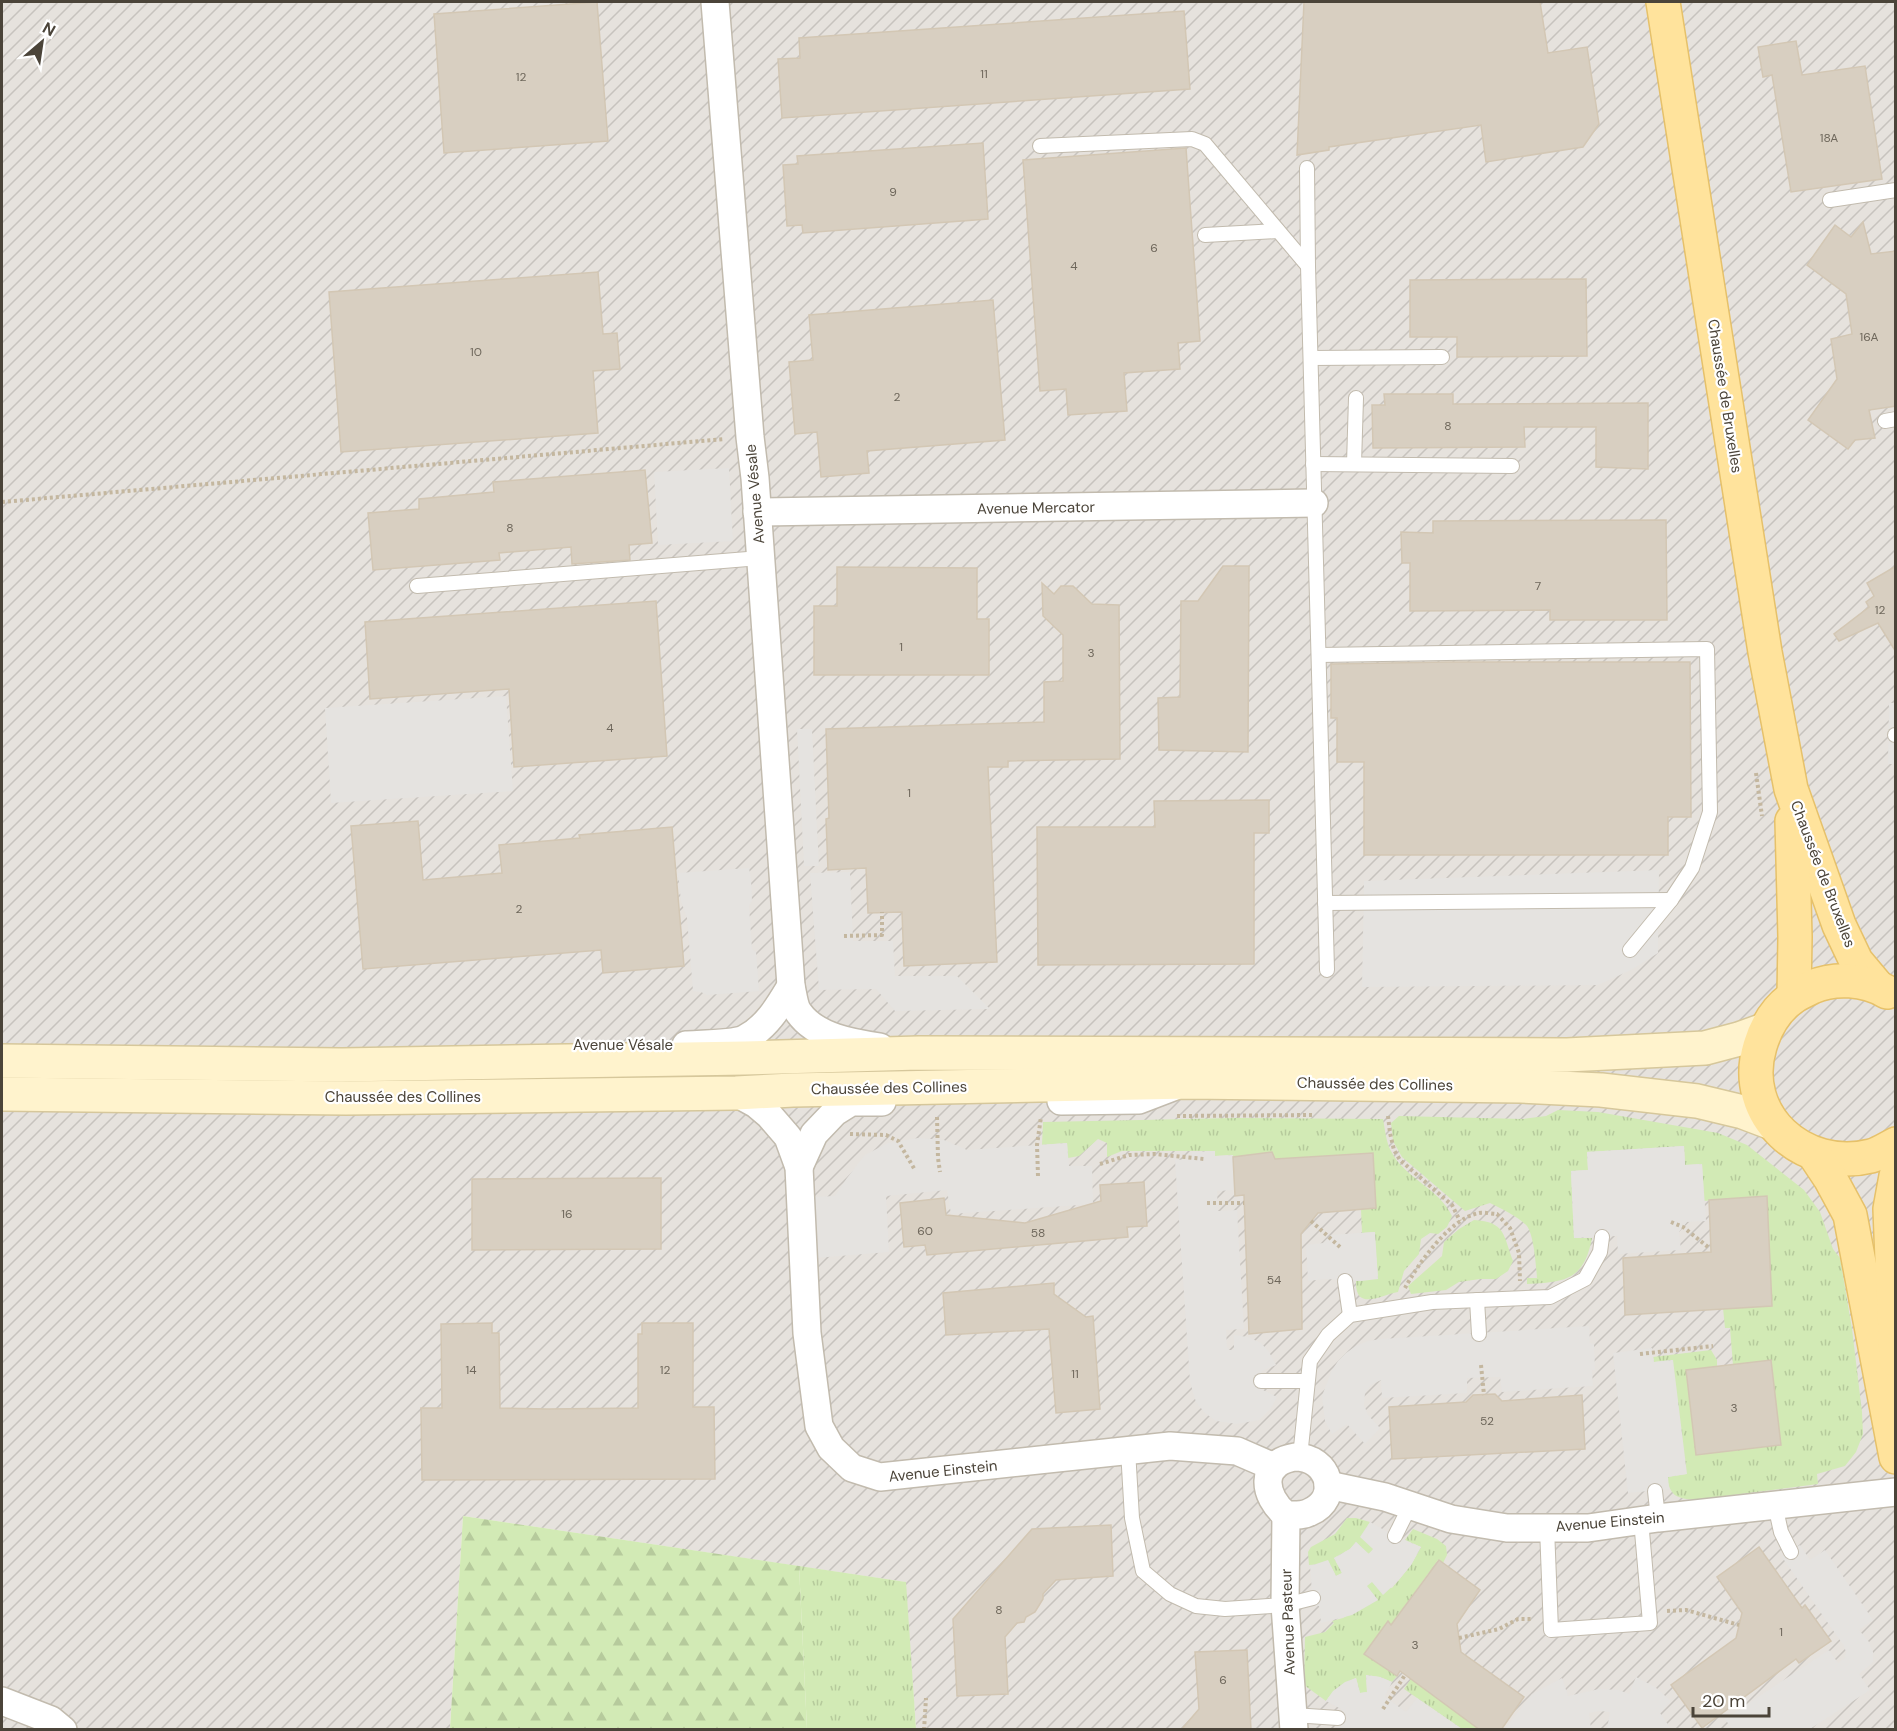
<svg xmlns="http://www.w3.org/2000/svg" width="1897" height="1731" viewBox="0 0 1897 1731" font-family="'DM Sans',sans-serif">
<defs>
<pattern id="industrial-furrows" width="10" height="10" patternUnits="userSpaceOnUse" patternTransform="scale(1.5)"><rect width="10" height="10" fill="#e6e2dd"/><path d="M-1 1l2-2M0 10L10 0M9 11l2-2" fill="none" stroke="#c7c3be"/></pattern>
<pattern id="grass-tufts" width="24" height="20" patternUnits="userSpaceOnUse" patternTransform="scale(1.5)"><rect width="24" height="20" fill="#d2eab5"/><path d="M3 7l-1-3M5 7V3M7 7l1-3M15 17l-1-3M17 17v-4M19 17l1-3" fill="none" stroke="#b6ca9c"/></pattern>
<pattern id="forest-firs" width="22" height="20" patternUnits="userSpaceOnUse" patternTransform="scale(1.5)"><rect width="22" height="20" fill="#d2eab5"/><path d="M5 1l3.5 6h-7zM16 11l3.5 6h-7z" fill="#b6ca9c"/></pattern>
</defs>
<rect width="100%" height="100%" fill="#f6f3ec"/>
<polygon fill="url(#industrial-furrows)" points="2,2 1895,2 1895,1729 916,1729 905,1582 463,1516 450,1729 2,1730"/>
<g fill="url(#grass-tufts)">
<path d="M 1558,1110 L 1598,1112 L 1718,1133 L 1747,1145 L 1804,1190 L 1820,1212 L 1833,1249 L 1840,1258 L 1852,1329 L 1862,1412 L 1863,1434 L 1856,1452 L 1845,1466 L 1817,1474 L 1818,1484 L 1694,1500 C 1676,1498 1670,1496 1667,1477 L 1686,1474 L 1672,1360 L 1654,1362 L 1653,1357 L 1711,1350 L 1717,1360 L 1717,1366 L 1687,1370 L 1696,1455 L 1781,1445 L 1771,1360 L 1733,1365 L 1730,1328 L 1725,1328 L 1723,1308 L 1767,1196 L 1704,1201 L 1702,1164 L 1685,1165 L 1684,1146 L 1587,1152 L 1588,1170 L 1571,1171 L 1574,1238 L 1592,1238 C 1584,1280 1566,1282 1527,1284 L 1527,1278 L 1537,1278 C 1536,1265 1534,1236 1527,1226 C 1519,1217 1500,1208 1490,1203 L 1465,1211 L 1402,1157 L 1393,1141 L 1391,1123 L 1399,1116 L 1523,1119 L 1546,1116 Z"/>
<path d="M 1236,1118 L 1383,1119 C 1385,1129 1386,1142 1391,1151 C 1404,1178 1439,1188 1452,1216 L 1447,1227 L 1438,1234 L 1430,1233 L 1421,1239 L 1419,1254 L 1404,1271 L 1398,1292 C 1381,1295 1355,1312 1356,1281 L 1378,1278 L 1374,1232 L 1362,1233 L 1361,1209 L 1376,1208 L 1373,1153 L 1275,1159 L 1272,1153 L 1233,1157 L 1232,1155 L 1215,1156 L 1215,1151 L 1122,1151 L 1107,1157 L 1107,1143 L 1098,1139 L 1079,1156 L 1068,1158 L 1067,1143 L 1042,1145 L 1043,1122 Z"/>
<path d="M 1474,1220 C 1506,1222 1503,1235 1513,1261 L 1508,1271 L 1496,1279 L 1480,1279 L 1459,1282 L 1446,1290 L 1411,1294 L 1408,1286 L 1442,1256 L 1444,1242 L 1459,1229 Z"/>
<polygon points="1347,1518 1356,1518 1370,1522 1365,1530 1374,1549 1368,1554 1356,1542 1350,1549 1334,1558 1342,1573 1336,1576 1328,1561 1321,1564 1309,1565 1308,1552 1311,1547 1335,1534"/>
<path d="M 1413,1529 L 1437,1539 L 1446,1546 L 1447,1555 L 1443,1563 L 1438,1560 L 1391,1625 L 1387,1622 L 1365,1654 L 1397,1676 L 1392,1682 L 1380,1677 L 1366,1675 L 1367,1692 L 1360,1693 L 1356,1678 C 1343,1683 1334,1689 1326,1701 L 1304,1685 L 1305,1637 L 1325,1632 L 1334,1623 L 1332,1621 L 1343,1618 L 1377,1600 L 1366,1585 L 1372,1581 L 1392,1588 L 1411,1565 L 1421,1547 L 1405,1540 Z"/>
<polygon points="799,1566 906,1582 916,1729 807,1729"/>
<polygon points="1411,1679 1480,1729 1462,1729 1404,1689"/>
</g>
<polygon fill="url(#forest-firs)" points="463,1516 799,1566 807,1729 450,1729"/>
<g fill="#e5e3e0">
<polygon points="729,468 733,541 658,545 654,472"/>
<polygon points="506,696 513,791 331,803 325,708"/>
<polygon points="1889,703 1895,703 1895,764 1888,764"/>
<polygon points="797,729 812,729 819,866 804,866"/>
<polygon points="749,868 751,879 752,901 749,906 752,949 756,952 759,991 707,995 701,992 693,991 687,918 681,901 678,873"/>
<polygon points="1659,870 1658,953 1631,970 1598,985 1362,987 1364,881"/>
<polygon points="850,872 853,941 893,941 895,976 957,976 990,1009 895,1011 876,989 819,990 810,873"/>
<polygon points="918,1138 944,1140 967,1150 1067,1143 1069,1166 1092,1166 1093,1204 951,1214 947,1190 886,1196 889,1252 815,1258 813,1197 835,1196 847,1178 865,1155 888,1143"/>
<polygon points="1684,1146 1685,1165 1702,1164 1706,1221 1687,1222 1679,1232 1681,1250 1618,1254 1617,1236 1574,1238 1571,1171 1588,1170 1587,1152"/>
<polygon points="1215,1151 1215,1156 1233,1155 1235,1190 1217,1191 1218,1211 1237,1210 1244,1329 1226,1330 1227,1347 1229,1350 1234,1350 1234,1335 1248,1337 1261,1343 1269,1352 1276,1365 1262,1371 1261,1389 1277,1397 1271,1408 1259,1420 1237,1424 1216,1421 1205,1413 1196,1402 1190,1382 1175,1160 1192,1159 1192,1152"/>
<polygon points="1375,1232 1378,1279 1361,1281 1325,1279 1308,1281 1306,1245 1323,1243 1331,1235"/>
<polygon points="1589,1326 1590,1343 1594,1344 1595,1370 1592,1370 1593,1386 1502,1392 1500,1377 1467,1378 1467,1393 1382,1398 1381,1380 1371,1385 1365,1393 1364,1405 1368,1415 1380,1428 1365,1444 1347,1424 1332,1434 1325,1421 1322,1396 1331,1372 1338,1361 1346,1353 1356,1346 1368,1341 1381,1339"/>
<polygon points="1652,1348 1654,1362 1673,1360 1687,1474 1668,1477 1669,1489 1628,1493 1613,1353"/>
<polygon points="1370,1522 1395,1536 1421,1547 1411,1565 1398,1581 1383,1595 1372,1582 1367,1586 1378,1600 1352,1615 1321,1623 1319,1606 1313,1606 1310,1566 1328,1560 1336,1576 1342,1573 1334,1558 1350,1549 1356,1542 1369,1554 1373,1549 1360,1537"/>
<polygon points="1800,1545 1810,1560 1825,1550 1873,1620 1859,1630 1869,1642 1873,1652 1873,1662 1859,1674 1870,1690 1810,1729 1732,1729 1725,1719 1829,1650 1838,1663 1845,1658 1846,1652 1844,1646 1782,1557"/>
<polygon points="1366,1675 1380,1677 1392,1682 1385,1697 1406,1712 1417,1698 1462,1729 1336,1729 1341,1709 1326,1701 1333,1691 1345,1682 1356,1678 1360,1693 1367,1692"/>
<polygon points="1636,1677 1655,1687 1671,1701 1660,1713 1671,1729 1607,1729 1610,1712 1599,1711 1589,1713 1591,1729 1505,1729 1532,1694 1562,1678 1568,1696 1599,1689 1619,1690 1629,1694"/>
</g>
<g fill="#d8cfc1" stroke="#d3c7b4" stroke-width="1.5">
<polygon points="597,2 608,141 444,153 434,14"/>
<polygon points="1304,2 1540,2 1548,53 1587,47 1599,124 1583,147 1486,162 1481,125 1329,147 1329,150 1297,155"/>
<polygon points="1184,11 1190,89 782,118 778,59 800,58 799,38"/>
<polygon points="1796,41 1802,75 1865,66 1882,179 1791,192 1772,75 1763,77 1758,47"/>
<polygon points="983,143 988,219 803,233 802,225 787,226 783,165 798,164 797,156"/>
<polygon points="1186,148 1200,341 1178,343 1180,369 1124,373 1127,411 1068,415 1066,389 1040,391 1023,160"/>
<polygon points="1863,222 1871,254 1896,251 1896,406 1869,410 1875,438 1855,440 1848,449 1808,420 1837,379 1831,339 1852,334 1846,294 1807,265 1835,225 1851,237"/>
<polygon points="598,272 603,334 617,333 620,369 593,371 598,433 341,452 329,292"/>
<polygon points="1586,279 1587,356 1457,357 1457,337 1410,337 1410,280"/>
<polygon points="993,300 1005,440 867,451 869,473 821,477 817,432 795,434 789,362 813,360 809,315"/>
<polygon points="1384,394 1453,394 1453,404 1648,403 1648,469 1596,467 1596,427 1524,427 1525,447 1373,448 1372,405 1385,405"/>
<polygon points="645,470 652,543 629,545 630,560 572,564 571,547 499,553 500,560 373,570 368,513 419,509 419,499 494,492 493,482"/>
<polygon points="1666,520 1667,620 1550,620 1550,610 1410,611 1410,563 1402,563 1401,532 1433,533 1433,521"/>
<polygon points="1223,566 1249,566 1248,752 1159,750 1158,698 1180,697 1181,601 1198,601"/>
<polygon points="1896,566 1896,652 1878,623 1839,641 1834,634 1869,607 1866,602 1874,596 1867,583"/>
<polygon points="837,567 977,568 977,619 989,619 989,675 814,675 814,606 837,606"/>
<polygon points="1042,583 1054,594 1061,586 1073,586 1092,604 1119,605 1120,759 1008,761 1008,767 988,767 997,962 904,966 902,912 868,913 866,868 828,870 826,819 829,818 826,729 1044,722 1044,682 1063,681 1063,635 1043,616"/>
<polygon points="656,601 667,756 514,767 509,689 370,699 365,622"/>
<polygon points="1447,662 1690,662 1691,817 1668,817 1668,855 1364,855 1364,762 1337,762 1337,718 1331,718 1331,664"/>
<polygon points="1269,800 1269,833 1254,833 1254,964 1038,965 1037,827 1155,827 1154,801"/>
<polygon points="418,821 423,880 502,873 499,845 580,838 579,835 672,827 684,966 603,973 601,950 363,969 351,826"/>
<polygon points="1272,1152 1275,1159 1373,1153 1376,1208 1318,1213 1301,1234 1302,1329 1249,1334 1244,1195 1235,1196 1233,1157"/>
<polygon points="661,1178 661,1249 472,1250 472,1179"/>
<polygon points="1144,1182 1147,1226 1127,1227 1128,1237 927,1255 925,1245 904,1247 900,1203 944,1198 946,1215 1025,1223 1101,1201 1100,1185"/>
<polygon points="1767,1196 1772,1306 1625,1315 1623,1258 1711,1252 1709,1200"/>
<polygon points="1054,1283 1054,1294 1086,1317 1093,1316 1100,1409 1056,1413 1049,1329 946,1335 943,1293"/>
<polygon points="492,1323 492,1333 499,1333 500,1408 548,1409 638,1408 638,1334 642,1334 642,1323 693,1323 693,1407 714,1407 715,1479 422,1480 421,1408 442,1408 441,1324"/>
<polygon points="1771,1360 1781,1445 1696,1455 1686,1370"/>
<polygon points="1495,1394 1502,1401 1582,1395 1585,1449 1392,1459 1389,1407 1466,1402 1473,1395"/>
<polygon points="1111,1525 1113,1576 1056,1580 1043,1594 1043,1599 1035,1612 1026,1617 1024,1622 1017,1623 1005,1637 1008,1694 957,1696 953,1619 1032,1529"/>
<polygon points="1759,1547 1802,1608 1805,1605 1831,1641 1799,1663 1796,1659 1702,1728 1671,1685 1736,1638 1742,1613 1717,1577"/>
<polygon points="1439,1560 1480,1590 1457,1624 1461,1652 1524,1697 1501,1730 1480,1730 1400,1671 1397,1676 1364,1654 1388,1621 1391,1625"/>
<polygon points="1247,1650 1251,1730 1181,1730 1199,1709 1195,1652"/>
</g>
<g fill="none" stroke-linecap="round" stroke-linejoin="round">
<defs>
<g id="lane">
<polyline points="1040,146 1192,139 1205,144 1308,266"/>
<polyline points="1307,168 1308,266 1327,970"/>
<polyline points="1830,200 1896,190"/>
<polyline points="1205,235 1278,231"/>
<polyline points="1311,358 1442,357"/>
<polyline points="1885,421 1896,419"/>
<polyline points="1313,464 1512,466"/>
<polyline points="1354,464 1356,398"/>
<polyline points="417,586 760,558"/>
<polyline points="1319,655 1707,649 1710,812 1692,868 1671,900 1630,950"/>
<polyline points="1895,735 1896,735"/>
<polyline points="1325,903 1671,900"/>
<polyline points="1345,1281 1350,1315"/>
<polyline points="1477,1300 1479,1334"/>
<polyline points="1261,1381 1307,1381"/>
<polyline points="1128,1450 1132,1518 1143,1571 1170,1594 1196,1606 1225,1609 1285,1605 1313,1598"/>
<polyline points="1300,1457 1310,1361 1328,1335 1350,1315 1432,1302 1550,1297 1585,1279 1600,1252 1602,1237"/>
<polyline points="1655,1491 1658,1518"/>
<polyline points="1775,1505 1781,1532 1791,1552"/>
<polyline points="1547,1528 1551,1630 1650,1623 1641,1520"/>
<polyline points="1395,1536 1410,1506"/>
<polyline points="1293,1715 1338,1718"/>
</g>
<g id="street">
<path d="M 715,2 L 750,437 L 755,478 L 791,986 C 793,994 794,1007 799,1013 C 816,1037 852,1043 880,1047"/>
<polyline points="757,512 1314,503"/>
<path d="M 686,1045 C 699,1044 736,1044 746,1038 C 767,1027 779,1006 791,986"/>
<polyline points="736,1093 756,1104 769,1115 788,1137 799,1167 807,1333 819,1426 831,1448 852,1468 880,1477 1170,1446 1237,1451 1274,1467"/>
<polyline points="1061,1101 1139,1100 1173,1087"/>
<polyline points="799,1167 814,1134 835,1112 851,1102 882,1102"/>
<path d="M 1295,1457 C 1330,1457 1341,1499 1310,1512 C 1303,1516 1294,1515 1286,1515 C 1263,1496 1258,1463 1295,1457 Z"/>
<polyline points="1328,1485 1385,1497 1451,1519 1507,1528 1588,1528 1658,1518 1896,1492"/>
<polyline points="1286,1515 1285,1605 1294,1730"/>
<polyline points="2,1701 51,1720 63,1730"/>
</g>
<g id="secondary">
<polyline points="2,1061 342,1065 745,1058 919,1053 1567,1055 1705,1048 1739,1039 1764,1030"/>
<polyline points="2,1094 346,1098 736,1093 793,1090 1189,1082 1521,1086 1601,1090 1697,1101 1743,1112 1772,1123"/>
</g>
<g id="primary">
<polyline points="1663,2 1765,652 1791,789 1839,925 1856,961 1877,986"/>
<polyline points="1792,821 1795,937 1794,996"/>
<path d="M 1887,992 C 1865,979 1835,977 1812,987 C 1805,991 1798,993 1792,998 C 1775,1010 1766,1026 1760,1046 C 1739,1115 1803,1173 1871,1156 C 1879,1154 1888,1148 1896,1144"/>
<polyline points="1814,1154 1830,1178 1850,1215 1896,1457"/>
<polyline points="1896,1176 1890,1209 1896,1360"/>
</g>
</defs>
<use href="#lane" stroke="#c2bbae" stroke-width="16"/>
<use href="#street" stroke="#c2bbae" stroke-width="30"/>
<use href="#secondary" stroke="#d6c79b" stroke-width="36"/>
<use href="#primary" stroke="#e6c16a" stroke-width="36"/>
<g stroke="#c4b79f" stroke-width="4" stroke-dasharray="3 3" stroke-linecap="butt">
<polyline points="2,502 724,439"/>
<polyline points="1756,773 1762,816"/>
<polyline points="844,936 882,935 882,912"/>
<polyline points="1177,1116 1313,1115"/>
<polyline points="1388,1116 1390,1133 1394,1150 1400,1160 1452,1205 1460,1221"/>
<polyline points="937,1117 938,1158 940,1172"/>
<polyline points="850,1134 886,1135 898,1141 915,1170"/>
<polyline points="1100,1164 1129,1155 1155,1154 1204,1159"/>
<polyline points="1038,1176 1037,1145 1041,1117"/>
<polyline points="1207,1203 1244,1203"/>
<polyline points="1311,1221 1341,1248"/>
<polyline points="1671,1222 1683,1227 1708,1247"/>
<path d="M 1405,1288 C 1418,1264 1450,1218 1479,1213 C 1484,1212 1492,1214 1497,1214 L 1510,1228 L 1519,1253 L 1520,1281"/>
<polyline points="1640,1354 1713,1346"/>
<polyline points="1481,1365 1484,1395"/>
<polyline points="1667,1611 1686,1610 1739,1625"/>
<polyline points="1459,1638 1499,1629 1518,1619 1533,1619"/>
<polyline points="1383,1709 1405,1675"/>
<polyline points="924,1730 926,1698"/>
</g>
<use href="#lane" stroke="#fff" stroke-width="14"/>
<use href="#street" stroke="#fff" stroke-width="27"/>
<use href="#secondary" stroke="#fff3cd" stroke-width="33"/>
<use href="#primary" stroke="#ffe39c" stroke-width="33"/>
</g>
<g text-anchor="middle" stroke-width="4.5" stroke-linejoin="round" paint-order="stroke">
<g font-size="12" fill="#6e675b">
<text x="984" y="78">11</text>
<text x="521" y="81">12</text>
<text x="1829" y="142">18A</text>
<text x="893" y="196">9</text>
<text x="1154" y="252">6</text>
<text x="1074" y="270">4</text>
<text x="1869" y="341">16A</text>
<text x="476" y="356">10</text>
<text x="897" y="401">2</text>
<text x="1448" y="430">8</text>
<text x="510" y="532">8</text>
<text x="1538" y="590">7</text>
<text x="1880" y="614">12</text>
<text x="901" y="651">1</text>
<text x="1091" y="657">3</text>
<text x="610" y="732">4</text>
<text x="909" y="797">1</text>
<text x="519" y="913">2</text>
<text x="567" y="1218">16</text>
<text x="925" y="1235">60</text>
<text x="1038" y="1237">58</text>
<text x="1274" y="1284">54</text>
<text x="471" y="1374">14</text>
<text x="665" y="1374">12</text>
<text x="1075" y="1378">11</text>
<text x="1734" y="1412">3</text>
<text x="1487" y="1425">52</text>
<text x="999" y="1614">8</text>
<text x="1781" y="1636">1</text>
<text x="1415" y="1649">3</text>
<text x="1223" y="1684">6</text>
</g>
<g font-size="15" fill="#4b4439" stroke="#fff">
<text transform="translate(1725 396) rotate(81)" y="5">Chaussée de Bruxelles</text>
<text transform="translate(755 494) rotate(-95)" y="5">Avenue Vésale</text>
<text transform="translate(1036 508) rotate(-1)" y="5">Avenue Mercator</text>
<text transform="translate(1823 874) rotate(69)" y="5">Chaussée de Bruxelles</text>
<text x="623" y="1050">Avenue Vésale</text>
<text transform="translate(1375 1084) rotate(1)" y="5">Chaussée des Collines</text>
<text transform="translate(889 1088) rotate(-1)" y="5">Chaussée des Collines</text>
<text x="403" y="1102">Chaussée des Collines</text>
<text transform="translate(943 1471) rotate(-6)" y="5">Avenue Einstein</text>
<text transform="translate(1610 1522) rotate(-5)" y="5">Avenue Einstein</text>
<text transform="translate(1288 1622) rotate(-92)" y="5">Avenue Pasteur</text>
</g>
</g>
<rect width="1897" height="1731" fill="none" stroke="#4b4439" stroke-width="6"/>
<g transform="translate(42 42) rotate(29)" stroke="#ffffff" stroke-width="4.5" paint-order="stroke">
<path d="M0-4.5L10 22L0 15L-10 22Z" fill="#4b4439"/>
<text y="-9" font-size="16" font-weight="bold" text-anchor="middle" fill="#4b4439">N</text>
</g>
<path d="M1693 1707v9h76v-9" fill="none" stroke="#4b4439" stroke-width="3"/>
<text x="1702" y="1707" font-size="18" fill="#4b4439" stroke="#ffffff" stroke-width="4.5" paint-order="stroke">20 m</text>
</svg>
